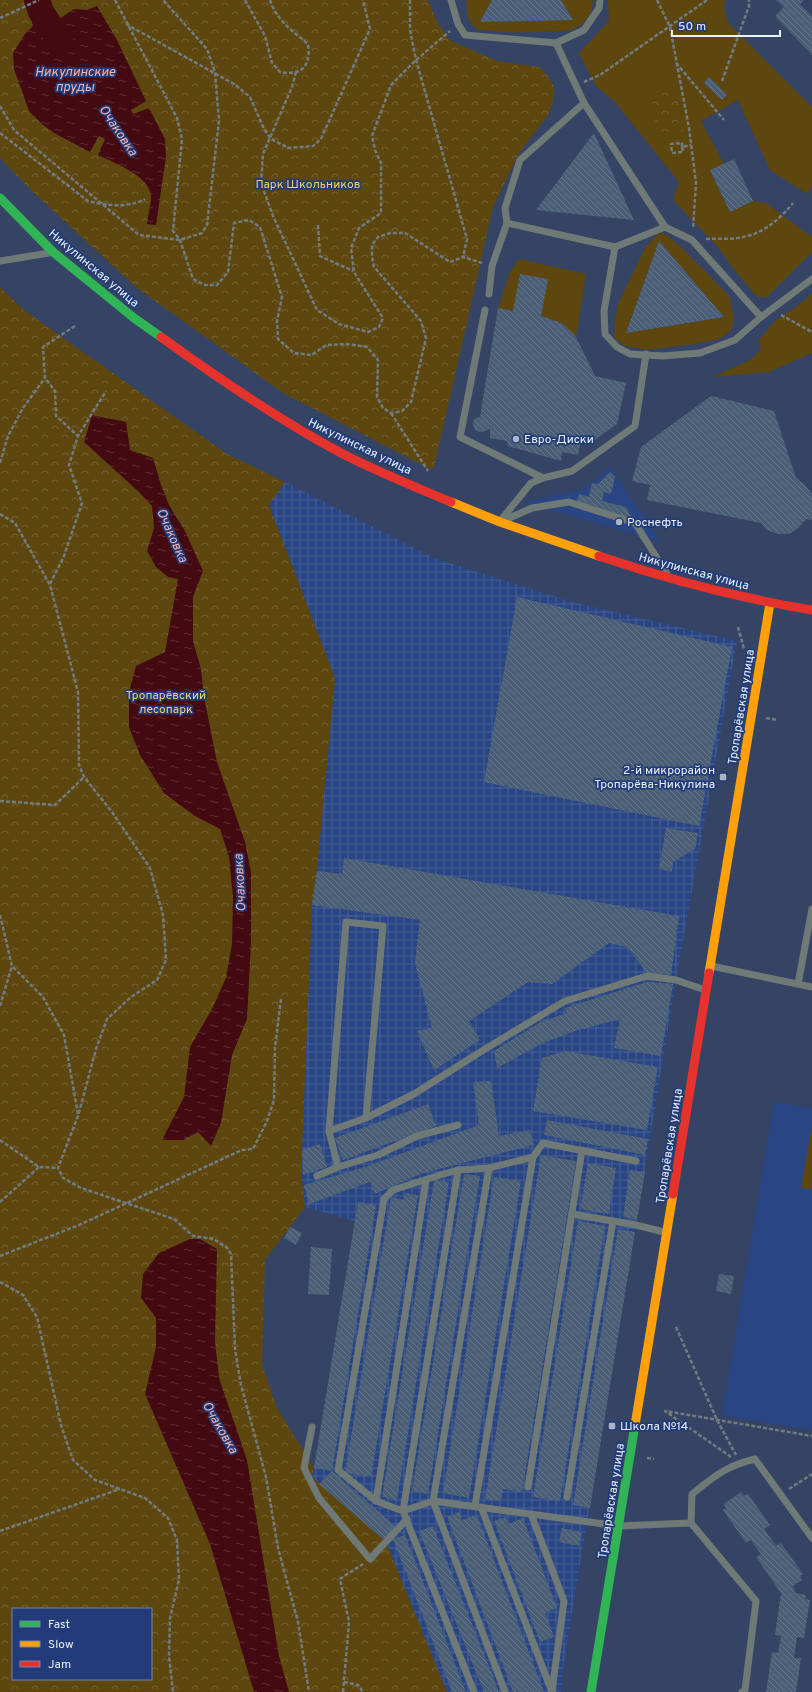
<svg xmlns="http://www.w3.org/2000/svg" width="812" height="1692" viewBox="0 0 812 1692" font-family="Overpass,sans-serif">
<defs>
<pattern id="industrial-grid" width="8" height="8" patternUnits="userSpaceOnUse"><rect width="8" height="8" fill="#294584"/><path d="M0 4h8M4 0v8" fill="none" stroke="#486096"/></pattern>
<pattern id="park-crowns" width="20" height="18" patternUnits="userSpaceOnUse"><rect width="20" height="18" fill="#5d470f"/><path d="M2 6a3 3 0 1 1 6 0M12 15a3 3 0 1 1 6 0" fill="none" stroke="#746233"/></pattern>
<pattern id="water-ripples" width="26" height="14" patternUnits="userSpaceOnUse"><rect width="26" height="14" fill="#440a11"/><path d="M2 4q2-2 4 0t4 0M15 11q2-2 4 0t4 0" fill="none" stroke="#5f2e34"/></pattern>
<pattern id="building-back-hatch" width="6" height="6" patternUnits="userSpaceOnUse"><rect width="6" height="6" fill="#4a5f76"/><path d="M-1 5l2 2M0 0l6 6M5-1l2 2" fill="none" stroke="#64768a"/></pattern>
</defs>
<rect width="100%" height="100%" fill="#354465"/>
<g fill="#294584">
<polygon points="610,467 661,542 524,502 585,489"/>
<polygon points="774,1102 812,1108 812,1430 722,1415"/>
</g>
<polygon fill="url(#industrial-grid)" points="285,482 434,558 569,601 737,641 676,980 564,1662 561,1692 447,1692 386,1542 311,1477 314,1468 355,1221 305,1207 301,1175 312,905 317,871 335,678 269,505"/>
<g fill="#5d470f" fill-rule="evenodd">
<path d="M 466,0 L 492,0 L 480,22 L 573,20 L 561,0 L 593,0 C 592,15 586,24 571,30 C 566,32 558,31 553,31 C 527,33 502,33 476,29 L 468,18 Z"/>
<polygon points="608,0 725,0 724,9 729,24 812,107 812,186 807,194 770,170 738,100 701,121 724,164 710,170 730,212 753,201 766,203 812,237 812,252 767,297 757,297 732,267 718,247 673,200 679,182 615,102 596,86 579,53 609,21"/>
<path d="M 659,233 L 667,235 L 684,250 L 729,296 L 734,319 L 731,331 L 719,339 L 695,344 L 647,350 L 625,346 L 615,339 L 614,328 L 618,304 L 646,246 ZM 659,241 L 724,317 L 626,333 Z"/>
<polygon points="519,259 586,274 576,337 561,323 541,316 498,308 510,272"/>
<polygon points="812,293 812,353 769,372 713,377 752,359 761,349 759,340 775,321 800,304"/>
<polygon points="812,1126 812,1189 801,1188"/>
</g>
<g fill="url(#park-crowns)" fill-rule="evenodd">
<polygon points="0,0 428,0 438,24 451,41 497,61 539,67 547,75 554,86 553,101 548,115 519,153 493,207 434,468 430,469 283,393 137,288 37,196 0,158"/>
<polygon points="677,90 683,132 657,135 651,94"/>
<polygon points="685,139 687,154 669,157 667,142"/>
<path d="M 0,287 L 24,310 L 227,454 L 285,482 L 269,505 L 335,678 L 317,871 L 312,905 L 301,1175 L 305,1207 L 265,1260 L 262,1364 L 277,1408 L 314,1468 L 312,1477 L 386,1542 L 447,1692 L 0,1692 ZM 13,1609 L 151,1609 L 151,1679 L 13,1679 Z"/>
</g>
<g fill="url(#water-ripples)">
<path d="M 97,6 L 117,40 L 146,101 L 131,110 L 133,114 L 149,108 L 165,139 L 166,157 L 156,225 L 147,224 C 148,215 151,205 151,196 C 150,176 114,163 98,155 L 105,139 L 99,136 L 90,152 L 54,133 L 42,124 L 29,111 L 14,69 L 13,53 L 25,34 L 33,26 L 31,18 L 52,7 L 59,19 L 74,9 L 87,10 Z"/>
<polygon points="92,415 126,422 130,450 153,458 161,485 169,505 185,531 203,571 193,597 193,641 201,669 204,697 217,762 245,842 251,872 251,943 247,1019 232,1055 221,1123 211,1146 198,1132 183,1140 162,1140 184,1097 190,1047 212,1009 226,978 232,944 233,897 229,857 220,829 195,816 164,793 140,755 129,727 129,692 136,666 165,652 178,579 168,577 156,567 147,551 154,528 152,506 139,492 84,442"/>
<polygon points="190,1239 200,1239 217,1249 215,1341 219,1378 247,1460 279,1656 289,1692 254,1692 210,1544 145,1394 156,1347 156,1318 141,1298 143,1274 159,1253"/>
</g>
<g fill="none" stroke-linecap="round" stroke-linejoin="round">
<polyline stroke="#440a11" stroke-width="26" points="37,0 41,12 61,42"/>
</g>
<g fill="url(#building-back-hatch)">
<polygon points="492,0 561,0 573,20 480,22"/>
<polygon points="776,0 804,0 800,4 812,16 812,55 775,16 784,7"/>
<polygon points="709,77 727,95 722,100 704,83"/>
<polygon points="594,133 634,220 536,210"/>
<polygon points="734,159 753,201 730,212 710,170"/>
<polygon points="659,241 724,317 626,333"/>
<polygon points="520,274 548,279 541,316 561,323 573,333 576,337 595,376 626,383 617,424 592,442 581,440 578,455 562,452 561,461 508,446 507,441 490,438 490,429 482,432 476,431 473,425 474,419 480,417 498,308 513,311"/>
<polygon points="711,396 774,411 796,478 805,485 812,494 812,520 806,519 797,529 789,534 778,534 767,530 761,523 647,500 650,485 632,481 641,447"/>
<polygon points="610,472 615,477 611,494 604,492 602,501 626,507 631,516 630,522 580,507 577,501 579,494 589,497 592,483 598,484"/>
<polygon points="517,597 732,647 699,826 484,782"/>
<polygon points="666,828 698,833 695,849 673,862 672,872 659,869"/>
<polygon points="344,858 679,916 671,975 647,973 627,947 609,943 552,984 528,982 469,1021 480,1040 434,1070 417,1031 432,1028 415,963 420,920 312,905 317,871 342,874"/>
<polygon points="647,982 673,984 661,1056 614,1048 620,1019 575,1031 543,1043 497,1068 494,1051 541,1022 567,1013 565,1008"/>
<polygon points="565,1051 658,1067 647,1130 533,1111 542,1058"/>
<polygon points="491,1081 499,1136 530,1130 534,1145 423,1173 375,1194 370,1182 309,1204 304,1185 365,1167 479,1125 473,1082"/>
<polygon points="428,1104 436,1126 343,1160 335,1138"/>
<polygon points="547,1120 648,1139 645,1155 544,1135"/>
<polygon points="320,1144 327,1167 303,1175 302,1150"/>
<polygon points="541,1155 576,1161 522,1492 503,1489 501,1501 485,1499"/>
<polygon points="588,1163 616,1168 609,1214 580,1209"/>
<polygon points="630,1170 645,1172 637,1220 623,1217"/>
<polygon points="464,1174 480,1176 428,1494 412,1491"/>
<polygon points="494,1177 521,1181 469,1498 443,1493"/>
<polygon points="434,1180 449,1182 397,1500 382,1497"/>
<polygon points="405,1193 418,1195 371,1477 345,1473 391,1197 404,1200"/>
<polygon points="358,1202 376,1205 332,1471 396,1527 384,1540 319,1484 332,1471 314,1468"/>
<polygon points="578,1221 605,1226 560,1501 533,1497"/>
<polygon points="290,1227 302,1233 296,1245 284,1238"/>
<polygon points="618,1229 635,1232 590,1508 573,1505"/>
<polygon points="311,1247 332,1249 329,1295 308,1294"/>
<polygon points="719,1274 734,1276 731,1294 716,1291"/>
<polygon points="741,1492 744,1496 748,1494 770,1525 764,1529 776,1546 781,1543 803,1574 800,1576 802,1580 793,1586 795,1593 806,1595 805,1599 810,1600 804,1638 797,1637 794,1658 801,1658 796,1692 766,1692 772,1652 778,1653 781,1636 775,1635 781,1593 756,1557 761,1554 751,1540 746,1543 723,1510 726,1508 724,1504"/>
<polygon points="459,1512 462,1520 477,1515 544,1692 513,1692 447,1517"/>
<polygon points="506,1517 508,1524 523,1518 557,1608 545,1612 554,1637 540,1642 494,1521"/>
<polygon points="433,1526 499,1692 484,1692 419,1531"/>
<polygon points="562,1528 582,1532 579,1546 559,1542"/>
<polygon points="405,1535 466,1692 452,1692 393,1539"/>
</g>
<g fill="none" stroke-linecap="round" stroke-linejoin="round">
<g stroke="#727b7f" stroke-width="2.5" stroke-dasharray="4 2" stroke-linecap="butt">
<polyline points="115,0 177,118 182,139 173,231 180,240 193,279 205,285 217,285 228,272 234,223 249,220 260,227 282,297 277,321 278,339 294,353 311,355 327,345 347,344 367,347 378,360 377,397 383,408 391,413 402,411 411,402 426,338 421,321 374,267 372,256 372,245 378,237 390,233 405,233 450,262 463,257 482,263"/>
<path d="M 245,0 L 265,36 L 272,63 L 280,72 C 302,76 311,66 308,44 C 293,31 276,20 270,0"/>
<polyline points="410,0 410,30 416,60 467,239 463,257"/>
<polyline points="657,0 670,27 689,128 696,183 693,228"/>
<polyline points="0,18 39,0"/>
<polyline points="126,24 234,84 250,97 264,129 271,139 289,148 313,146 321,139 370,29 363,0"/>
<polyline points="676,63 724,120"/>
<polyline points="296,72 292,87 263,154 261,183 273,216 317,310 339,324 368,332 379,327 383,318 354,272 351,248 359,228 381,213 381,163 375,150 372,136 391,85 416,60 450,31"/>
<polyline points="722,81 749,6 749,0"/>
<polyline points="584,82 600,75 707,0"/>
<polyline points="0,106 14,130 139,235 180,240 202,233 207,225 219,121 215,72 207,49 163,0"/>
<path d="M 0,133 L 88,201 C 107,206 128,208 145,199"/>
<polyline points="682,147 683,152 672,153 671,144 682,143 682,147 691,145"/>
<polyline points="318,225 320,256 353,271"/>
<path d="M 706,239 C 718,238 731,240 743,237 C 764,233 780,219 793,203"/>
<polyline points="781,315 812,332"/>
<polyline points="75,326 43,347 45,378 55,391 56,416 78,436"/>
<polyline points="391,413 428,471"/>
<polyline points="0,463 8,436 23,408 45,378"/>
<polyline points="0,514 15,523 50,585 78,692 79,765 84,777 112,812 150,868 163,915 166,960 157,980 131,997 107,1019 96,1049 78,1116 58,1168 63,1178 81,1188 174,1219 193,1236 214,1239 227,1248 231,1254 235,1349 241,1385 266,1477 278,1548 298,1622 309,1692"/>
<polyline points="50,584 64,556 82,503 69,465 78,436 106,391"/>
<polyline points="738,627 744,649"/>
<polyline points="766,718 778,720"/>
<polyline points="0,801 55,805 84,777"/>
<polyline points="0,915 12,966 43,997 64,1035 78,1114"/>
<polyline points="0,1006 12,966"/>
<polyline points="0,1140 39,1167 58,1168"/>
<polyline points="0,1202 39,1167"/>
<polyline points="0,1256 79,1225 242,1150 253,1149 267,1121 274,1100 275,1047 281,999"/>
<polyline points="0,1282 23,1295 37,1317 61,1425 73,1460 95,1480 145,1498 168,1518 177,1540 179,1580 170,1618 169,1656 173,1692"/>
<polyline points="676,1327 717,1420 736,1455"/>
<polyline points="731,1457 665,1411 812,1436"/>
<polyline points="647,1458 654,1459"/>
<polyline points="789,1489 812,1474"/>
<polyline points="0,1531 120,1489"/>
<polyline points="344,1682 358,1685 363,1692"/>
<polyline points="343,1692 349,1622 340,1579 363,1564"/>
</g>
<g stroke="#6f7976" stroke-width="7">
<polyline points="451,0 458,24 465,35 556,43"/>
<polyline points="584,103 665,227"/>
<polyline points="507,223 505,208 520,160 584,103 556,43 584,30 599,8 600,0"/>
<polyline points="615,247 604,311 605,334 617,347 630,354 663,356 700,353 735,340 761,317 812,279"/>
<polyline points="0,261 49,253"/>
<polyline points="489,294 492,266 507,223 615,247 665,227 692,240 761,317"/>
<polyline points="485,310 460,437 543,478"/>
<polyline points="501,520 531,483 543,478 572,471 635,426 646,354"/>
<polyline points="505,520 532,508 569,502 635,523 667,574"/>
<polyline points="711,966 812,987"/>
<polyline points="798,984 812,909"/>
<polyline points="329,1131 346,922 383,926 366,1118"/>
<polyline points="636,1161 543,1143 533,1157 489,1168 458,1170 440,1175 393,1190 384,1199 338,1470 376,1501 403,1511 433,1501 619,1526 691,1523 756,1601 745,1690 742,1692"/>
<polyline points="338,1167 329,1131 366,1118 414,1094 485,1049 565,1001 647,976 676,980 705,990"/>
<polyline points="489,1168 433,1501 505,1692"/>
<polyline points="458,1170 403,1511 474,1692"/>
<polyline points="317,1176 338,1167 378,1155 417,1136 458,1125"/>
<polyline points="572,1214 636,1225 664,1232"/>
<polyline points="312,1427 304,1468 319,1498 370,1559 407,1519"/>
<polyline points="528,1487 582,1150"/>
<polyline points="567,1497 613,1221"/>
<polyline points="376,1501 426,1180"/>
<polyline points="475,1506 533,1157"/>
<polyline points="481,1507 552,1692"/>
<polyline points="531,1514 564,1601 552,1691"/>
<path d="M 691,1523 L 692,1494 C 715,1476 726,1466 755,1459 L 812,1538"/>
</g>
<g stroke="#30b455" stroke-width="9">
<polyline points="0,198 53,252 134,318 161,337"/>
<polyline points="591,1692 635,1425"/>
</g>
<g stroke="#ff9f0a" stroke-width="9">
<polyline points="451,502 500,522 599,556"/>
<polyline points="709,973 770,603"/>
<polyline points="635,1425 673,1194"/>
</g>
<g stroke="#e5322d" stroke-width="9">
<path d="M 161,337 C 219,379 279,420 343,454 C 378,472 415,487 451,502"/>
<path d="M 599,556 C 669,580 739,598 812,610"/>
<polyline points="673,1194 709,973"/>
</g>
</g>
<g fill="#acb4c5" stroke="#213c79" stroke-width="1.5">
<circle cx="516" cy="439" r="4"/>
<circle cx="619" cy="522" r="4"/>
<rect x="719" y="773" width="8" height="8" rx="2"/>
<rect x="608" y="1422" width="8" height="8" rx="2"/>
</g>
<g text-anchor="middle" stroke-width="3.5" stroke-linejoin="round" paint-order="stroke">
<g font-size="12" fill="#f5cb76" stroke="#213c79">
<text x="308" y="188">Парк Школьников</text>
<text x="166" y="699">Тропарёвский<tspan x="166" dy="14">лесопарк</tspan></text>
</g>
<g font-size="12" fill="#ecf0f8" stroke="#213c79">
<text transform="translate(94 268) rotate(40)" y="4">Никулинская улица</text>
<text transform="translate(360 446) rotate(26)" y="4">Никулинская улица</text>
<text transform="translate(694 571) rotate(15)" y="4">Никулинская улица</text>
<text transform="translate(741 707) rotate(-81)" y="4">Тропарёвская улица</text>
<text transform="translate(669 1146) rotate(-81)" y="4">Тропарёвская улица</text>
<text transform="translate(611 1501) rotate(-81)" y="4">Тропарёвская улица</text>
</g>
<g font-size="12" fill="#ecf0f8" stroke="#213c79" text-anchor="start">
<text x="524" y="443">Евро-Диски</text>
<text x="627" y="526">Роснефть</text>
<text x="715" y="774" text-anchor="end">2-й микрорайон<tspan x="715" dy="14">Тропарёва-Никулина</tspan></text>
<text x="620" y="1430">Школа №14</text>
</g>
<g font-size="13" font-style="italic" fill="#f2b1ad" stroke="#213c79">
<text x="75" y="76">Никулинские<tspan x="75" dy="15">пруды</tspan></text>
<text transform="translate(119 130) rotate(56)" y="5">Очаковка</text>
<text transform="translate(173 535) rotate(66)" y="5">Очаковка</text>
<text transform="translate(239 883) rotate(-93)" y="5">Очаковка</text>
<text transform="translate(221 1427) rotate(60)" y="5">Очаковка</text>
</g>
</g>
<rect x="12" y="1608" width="140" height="72" fill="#213c79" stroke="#7284ac"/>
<rect x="20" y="1621" width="20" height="6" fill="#30b455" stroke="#7284ac"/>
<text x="48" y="1628" font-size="12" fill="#ecf0f8">Fast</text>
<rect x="20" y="1641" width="20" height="6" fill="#ff9f0a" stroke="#7284ac"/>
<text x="48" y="1648" font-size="12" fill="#ecf0f8">Slow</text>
<rect x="20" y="1661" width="20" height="6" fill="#e5322d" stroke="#7284ac"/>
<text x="48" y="1668" font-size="12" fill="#ecf0f8">Jam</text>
<path d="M672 30v6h108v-6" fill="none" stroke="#ecf0f8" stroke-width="2"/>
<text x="678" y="30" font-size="12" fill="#ecf0f8" stroke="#213c79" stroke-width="3" paint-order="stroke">50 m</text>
</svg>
